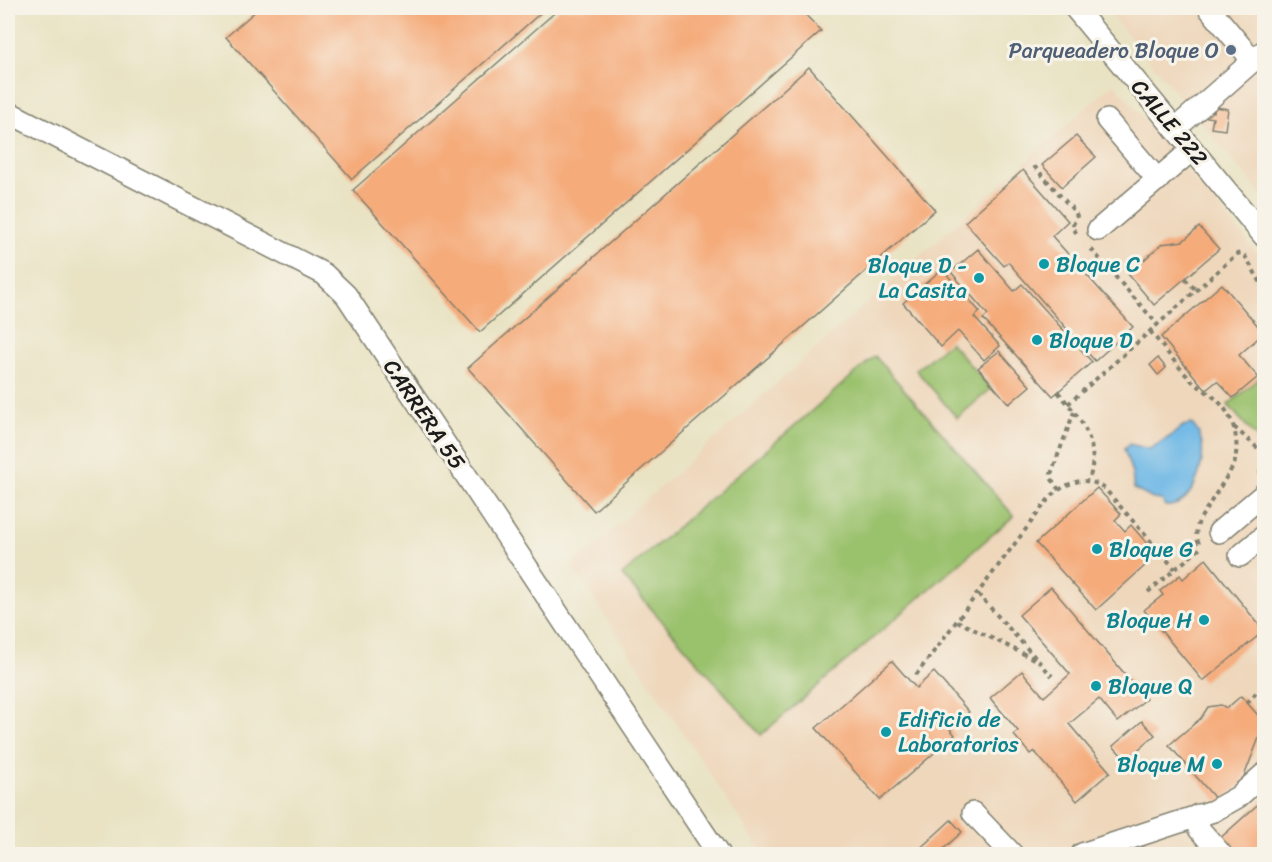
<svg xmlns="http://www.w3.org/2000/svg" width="1272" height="862" viewBox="0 0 1272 862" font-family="Sriracha,sans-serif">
<rect width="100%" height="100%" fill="#f7f3e8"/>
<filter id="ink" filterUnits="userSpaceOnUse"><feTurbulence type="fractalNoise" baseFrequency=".0167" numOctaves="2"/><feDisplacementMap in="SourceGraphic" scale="12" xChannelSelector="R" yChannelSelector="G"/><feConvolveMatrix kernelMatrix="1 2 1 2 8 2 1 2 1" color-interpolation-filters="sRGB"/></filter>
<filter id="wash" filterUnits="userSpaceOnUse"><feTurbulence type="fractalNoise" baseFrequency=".008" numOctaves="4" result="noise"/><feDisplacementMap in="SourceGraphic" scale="24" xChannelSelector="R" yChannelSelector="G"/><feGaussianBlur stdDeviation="1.35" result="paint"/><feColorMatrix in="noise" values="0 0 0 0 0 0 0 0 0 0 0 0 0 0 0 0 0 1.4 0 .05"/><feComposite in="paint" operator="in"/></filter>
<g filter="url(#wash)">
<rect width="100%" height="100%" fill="#e9e3c4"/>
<g fill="#eed7bb">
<polygon points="1105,8 1264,8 1264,197"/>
<polygon points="1114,83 1264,261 1264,854 763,854 572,566"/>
</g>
<g fill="#9ac16c" stroke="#5b6e44" stroke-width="1.5">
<polygon points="950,342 991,389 957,418 916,370"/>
<polygon points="875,356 1014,516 761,735 622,575"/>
<polygon points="1264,374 1264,431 1257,438 1228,405"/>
</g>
<path fill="#6eb8e6" stroke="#456a81" stroke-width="1.5" d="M 1192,424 C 1198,431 1201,436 1202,445 C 1205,466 1192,508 1165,506 L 1162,500 L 1153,499 L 1134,489 L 1132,473 L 1124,449 L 1129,444 L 1150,449 L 1171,436 L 1183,426 Z"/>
<g id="blocks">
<g fill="#f5ab7a">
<polygon points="259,8 546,8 352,179 226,37"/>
<polygon points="560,8 799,8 821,31 480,332 353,190"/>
<polygon points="809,67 935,210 594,511 468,368"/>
<polygon points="1215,107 1228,109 1225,130 1211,128 1213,118 1202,116 1203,111 1214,112"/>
<polygon points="1076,136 1096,157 1062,187 1042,165"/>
<polygon points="1023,170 1068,221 1052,236 1133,327 1095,361 1008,262 1004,266 965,222"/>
<polygon points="1199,227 1219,249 1154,305 1128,274 1162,244 1183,241"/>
<polygon points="978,249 1014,291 1022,284 1092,362 1053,396 983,319 988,315 951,272"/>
<polygon points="942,269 980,312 974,317 1000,346 984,360 958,331 941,347 903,303"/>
<polygon points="1222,284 1264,333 1239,355 1258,377 1233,398 1217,381 1206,390 1161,337"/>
<polygon points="999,351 1030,386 1009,404 978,368"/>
<polygon points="1158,358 1166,368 1158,375 1150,365"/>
<polygon points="1097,488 1121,514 1115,520 1125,531 1131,525 1157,555 1096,610 1036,543"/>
<polygon points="1206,559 1264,631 1203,681 1144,610 1163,595 1160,591 1180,575 1183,579"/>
<polygon points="1051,587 1146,699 1118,722 1099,699 1069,724 1110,772 1077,801 1034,751 1030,754 1014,735 1018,731 990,698 1022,671 1044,697 1070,674 1019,615"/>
<polygon points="892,661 916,688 934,672 969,712 950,729 955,735 880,800 816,728"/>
<polygon points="1241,696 1264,722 1264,725 1241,784 1219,803 1169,745 1201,718 1208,707 1221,705 1227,708"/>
<polygon points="1142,721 1155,735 1126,760 1113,746"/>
<polygon points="1264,799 1264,854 1229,854 1217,841"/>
<polygon points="951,820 962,832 938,854 914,854"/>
</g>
</g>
</g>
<g filter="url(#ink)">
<use href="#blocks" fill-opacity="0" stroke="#828070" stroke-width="1.5"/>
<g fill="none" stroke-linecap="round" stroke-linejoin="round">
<defs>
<g id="minor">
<polyline points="1075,8 1264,236"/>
<polyline points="1209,8 1253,61"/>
<polyline points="8,112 324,274 346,295 718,854"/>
<polyline points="1107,120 1158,180"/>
<polyline points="1175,129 1264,51"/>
<polyline points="1098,230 1192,150"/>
<polyline points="1219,532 1264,494"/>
<polyline points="1240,556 1264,536"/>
<polyline points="973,813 1012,854"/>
<polyline points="1198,815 1199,829 1221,854"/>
<polyline points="1082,854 1213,811 1238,797 1264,774"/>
</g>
</defs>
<use href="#minor" stroke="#828070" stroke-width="24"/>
<g stroke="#828070" stroke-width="4" stroke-dasharray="4.5 4.5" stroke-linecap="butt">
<polyline points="1034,166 1075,212 1077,216 1072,227 1078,235"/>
<polyline points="1091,249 1158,325"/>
<polyline points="1185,279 1197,291"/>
<path d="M 1150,331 C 1164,348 1177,366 1192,381 C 1200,388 1210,393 1218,401 C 1235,418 1240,442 1234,465 L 1200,519 C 1195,530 1195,537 1201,547"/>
<path d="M 1058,392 C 1081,419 1101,443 1089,480"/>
<polyline points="1068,404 1237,254 1241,253 1245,256 1264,288"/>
<polyline points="1234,427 1264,454"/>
<polyline points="1261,475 1260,471 1264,466"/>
<polyline points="1059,490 1051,478 1051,474 1074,412"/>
<polyline points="1148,592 1203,546"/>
<polyline points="978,594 1052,676"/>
<polyline points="957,621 1034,659"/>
<polyline points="1259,642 1264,648"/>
<path d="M 916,675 L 1050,497 C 1067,482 1086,474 1105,489 L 1175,569"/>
<polyline points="1247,703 1264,684"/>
</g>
<use href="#minor" stroke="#fff" stroke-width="21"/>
</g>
</g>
<circle fill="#5c6f8a" stroke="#f7f3e8" stroke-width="2" cx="1231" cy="50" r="6"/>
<g fill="#0f9aa8" stroke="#f7f3e8" stroke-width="2">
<circle cx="1044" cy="264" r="6"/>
<circle cx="979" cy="278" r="6"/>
<circle cx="1037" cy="340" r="6"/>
<circle cx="1097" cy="549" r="6"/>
<circle cx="1204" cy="620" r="6"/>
<circle cx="1096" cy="686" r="6"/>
<circle cx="886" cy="732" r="6"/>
<circle cx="1217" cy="764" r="6"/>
</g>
<g text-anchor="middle" stroke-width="6" stroke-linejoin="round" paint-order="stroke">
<g font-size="22" fill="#4e5e75" stroke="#f7f3e8" text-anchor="end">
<text x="1219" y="58">Parqueadero Bloque O</text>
</g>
<g font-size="22" fill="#1c1c1c" stroke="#f7f3e8">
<text transform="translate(1170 122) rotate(50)" y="8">CALLE 222</text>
<text transform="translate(425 414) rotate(56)" y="8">CARRERA 55</text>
</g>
<g font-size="22" fill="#0d838f" stroke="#f7f3e8" text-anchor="start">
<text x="1056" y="272">Bloque C</text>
<text x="967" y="273" text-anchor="end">Bloque D -<tspan x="967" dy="25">La Casita</tspan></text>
<text x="1049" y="348">Bloque D</text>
<text x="1109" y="557">Bloque G</text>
<text x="1192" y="628" text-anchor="end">Bloque H</text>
<text x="1108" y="694">Bloque Q</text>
<text x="898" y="727">Edificio de<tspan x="898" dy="25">Laboratorios</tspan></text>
<text x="1205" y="772" text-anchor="end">Bloque M</text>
</g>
</g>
<rect width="1272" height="862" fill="none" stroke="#f7f3e8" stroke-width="30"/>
</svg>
